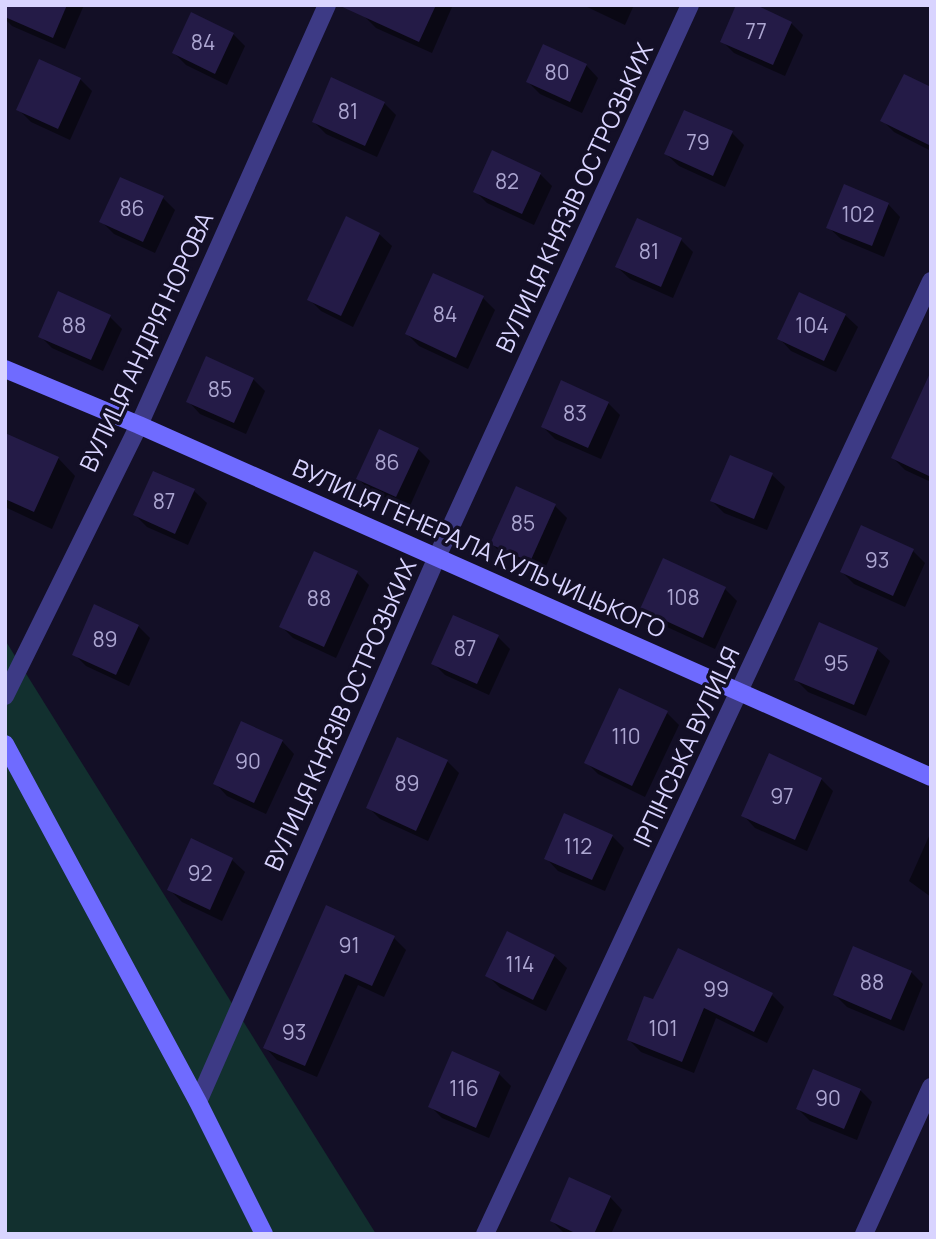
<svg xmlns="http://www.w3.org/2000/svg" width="936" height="1239" viewBox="0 0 936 1239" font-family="Manrope,sans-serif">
<rect width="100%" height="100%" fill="#130f26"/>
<polygon fill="#12302f" points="5,640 376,1234 5,1234"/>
<g fill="#0007">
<polygon points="5,5 84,5 65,49 12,26 5,19"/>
<polygon points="369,5 451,5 452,7 432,53 376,28 364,16"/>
<polygon points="583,5 634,5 625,25"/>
<polygon points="791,23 803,35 785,76 734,53 722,41"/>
<polygon points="233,34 245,46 227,85 186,65 174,53"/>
<polygon points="586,65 598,78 582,113 540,94 528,82"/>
<polygon points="80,79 92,91 70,140 31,122 19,110"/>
<polygon points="931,89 931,151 894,132 882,120"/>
<polygon points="384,103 396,115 377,157 326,134 314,122"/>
<polygon points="732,133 744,145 725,187 679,166 666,154"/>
<polygon points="540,174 552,186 534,225 487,203 475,191"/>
<polygon points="163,198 175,210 155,253 114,234 102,222"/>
<polygon points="888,204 900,217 884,257 841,239 828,227"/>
<polygon points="379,234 392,246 353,327 321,311 309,299"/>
<polygon points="681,240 693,252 673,298 630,279 617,267"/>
<polygon points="483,298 495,310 468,369 419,346 407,334"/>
<polygon points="845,315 858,327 836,372 791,351 779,338"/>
<polygon points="110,317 122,329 103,371 52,348 40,336"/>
<polygon points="253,379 265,391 246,434 200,414 188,401"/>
<polygon points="931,379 931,482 905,470 893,458"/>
<polygon points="608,403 620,415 601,459 555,439 543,427"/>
<polygon points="5,435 58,458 75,476 52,529 5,507"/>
<polygon points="418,449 430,461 409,508 370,491 358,478"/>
<polygon points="731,457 772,475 785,487 767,530 724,513 712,501"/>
<polygon points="154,473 194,491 207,503 188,545 147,527 135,515"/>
<polygon points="555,506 567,518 543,573 504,556 492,544"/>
<polygon points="913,551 925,563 905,607 854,584 842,572"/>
<polygon points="357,573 369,585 336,658 293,638 281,626"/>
<polygon points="725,589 737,601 715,649 654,621 642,608"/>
<polygon points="138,626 150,638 129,686 86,666 74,654"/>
<polygon points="498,637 510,649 489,695 445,675 433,663"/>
<polygon points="877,649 890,661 866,716 808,692 796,680"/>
<polygon points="667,713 679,725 645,797 598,774 586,762"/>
<polygon points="282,741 294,754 266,814 227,796 215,783"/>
<polygon points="447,761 459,773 428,841 380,819 368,807"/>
<polygon points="821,779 833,791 807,851 755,828 743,815"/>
<polygon points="930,834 931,834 931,897 909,881"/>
<polygon points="612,836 624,848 605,891 558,871 546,858"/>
<polygon points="192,841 232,860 245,872 222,921 182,902 170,890"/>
<polygon points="326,907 394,938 406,950 384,997 358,985 317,1077 277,1060 265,1047"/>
<polygon points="554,956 567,968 546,1011 500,988 487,975"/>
<polygon points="911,972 923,984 904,1031 847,1007 835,995"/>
<polygon points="772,995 784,1007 767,1043 716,1018 694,1073 641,1052 629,1040 654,1002"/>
<polygon points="499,1074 511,1086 489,1138 442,1118 430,1106"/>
<polygon points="860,1090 872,1102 857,1140 810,1121 798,1109"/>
<polygon points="610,1197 622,1210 611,1234 565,1234 552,1221"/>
</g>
<g fill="#241b47">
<polygon points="5,5 67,5 53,38 5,17"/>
<polygon points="338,5 436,5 419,42"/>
<polygon points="736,5 756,5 792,22 773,65 720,42"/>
<polygon points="191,12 234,33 215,74 172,53"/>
<polygon points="543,44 587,64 570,102 526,82"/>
<polygon points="39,59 81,78 58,129 16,110"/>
<polygon points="904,74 931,87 931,146 880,121"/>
<polygon points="331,77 385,102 365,146 312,122"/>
<polygon points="684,110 733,131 713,176 664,154"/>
<polygon points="492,150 541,173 522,214 473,192"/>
<polygon points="120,177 164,196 143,242 99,222"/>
<polygon points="844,184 889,203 872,246 826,228"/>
<polygon points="346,216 380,233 341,316 307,300"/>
<polygon points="637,218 682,238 661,287 615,267"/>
<polygon points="433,273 484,296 456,358 405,334"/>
<polygon points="58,291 111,315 91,360 38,337"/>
<polygon points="799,292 846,314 824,361 777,339"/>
<polygon points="206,356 254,378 234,423 186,402"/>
<polygon points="931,371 931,477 891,458"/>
<polygon points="561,380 609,402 588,448 541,427"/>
<polygon points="379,429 419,448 396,497 356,479"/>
<polygon points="5,433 59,457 34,512 5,499"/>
<polygon points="730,455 773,473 754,519 710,501"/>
<polygon points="153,471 195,489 175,534 133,515"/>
<polygon points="516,486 556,504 530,562 490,544"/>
<polygon points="861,525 914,549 893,596 840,572"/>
<polygon points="314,551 358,571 324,647 279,627"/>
<polygon points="663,558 726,587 703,638 640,609"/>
<polygon points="94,604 139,625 116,675 72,655"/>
<polygon points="453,615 499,635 477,684 431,664"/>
<polygon points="819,622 878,648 854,705 794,680"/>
<polygon points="619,688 668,711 632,786 584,763"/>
<polygon points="241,721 283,740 254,803 213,784"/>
<polygon points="397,737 448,760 416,831 366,808"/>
<polygon points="769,753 822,778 795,840 741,816"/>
<polygon points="564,813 613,835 592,880 544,859"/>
<polygon points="191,838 233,858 210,910 167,890"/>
<polygon points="326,905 395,936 372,986 345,974 305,1066 263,1048"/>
<polygon points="507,931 555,955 533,1000 485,976"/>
<polygon points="853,946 912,971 891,1020 833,995"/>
<polygon points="678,948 773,993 754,1032 704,1008 682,1062 627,1040 644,996 653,999"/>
<polygon points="452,1051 500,1072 476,1128 428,1107"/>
<polygon points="813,1069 861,1089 844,1129 796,1109"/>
<polygon points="569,1177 611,1196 594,1234 577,1234 550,1221"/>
</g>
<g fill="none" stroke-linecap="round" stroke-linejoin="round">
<g stroke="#3d3a85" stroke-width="18">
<polyline points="5,696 139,425 327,5"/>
<polyline points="198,1102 437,557 690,5"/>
<polyline points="485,1234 931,281"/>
<polyline points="864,1234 931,1087"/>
</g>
<g stroke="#6f6bff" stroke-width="18">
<polyline points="5,369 139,425 931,777"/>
<polyline points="5,744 198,1102 264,1234"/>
</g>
</g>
<g text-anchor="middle" stroke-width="7" stroke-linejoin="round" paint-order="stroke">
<g font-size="21" fill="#aca6d1">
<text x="756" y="39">77</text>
<text x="203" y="50">84</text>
<text x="557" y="80">80</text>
<text x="348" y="119">81</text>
<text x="698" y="150">79</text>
<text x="507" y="189">82</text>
<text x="132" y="216">86</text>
<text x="858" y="222">102</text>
<text x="649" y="259">81</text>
<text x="445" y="322">84</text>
<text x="74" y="333">88</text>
<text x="812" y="333">104</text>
<text x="220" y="397">85</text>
<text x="575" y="421">83</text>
<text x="387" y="470">86</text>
<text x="164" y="509">87</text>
<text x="523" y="531">85</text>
<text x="877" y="568">93</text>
<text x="683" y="605">108</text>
<text x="319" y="606">88</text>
<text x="105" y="647">89</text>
<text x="465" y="656">87</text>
<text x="836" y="671">95</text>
<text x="626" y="744">110</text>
<text x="248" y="769">90</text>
<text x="407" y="791">89</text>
<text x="782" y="804">97</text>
<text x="578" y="854">112</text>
<text x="200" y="881">92</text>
<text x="349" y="953">91</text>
<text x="520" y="972">114</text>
<text x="872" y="990">88</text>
<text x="716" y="997">99</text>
<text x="663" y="1036">101</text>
<text x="294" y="1040">93</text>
<text x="464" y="1096">116</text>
<text x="828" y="1106">90</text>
</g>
<g font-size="24" fill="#d9d4ff" stroke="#130f26">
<text transform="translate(575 198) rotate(-65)" y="8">ВУЛИЦЯ КНЯЗІВ ОСТРОЗЬКИХ</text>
<text transform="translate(147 342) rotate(-65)" y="8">ВУЛИЦЯ АНДРІЯ НОРОВА</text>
<text transform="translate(479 549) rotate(24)" y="8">ВУЛИЦЯ ГЕНЕРАЛА КУЛЬЧИЦЬКОГО</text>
<text transform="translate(341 715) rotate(-66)" y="8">ВУЛИЦЯ КНЯЗІВ ОСТРОЗЬКИХ</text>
<text transform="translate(687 747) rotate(-65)" y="8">ІРПІНСЬКА ВУЛИЦЯ</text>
</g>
</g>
<rect width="936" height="1239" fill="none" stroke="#d9d4ff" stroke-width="14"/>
</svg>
